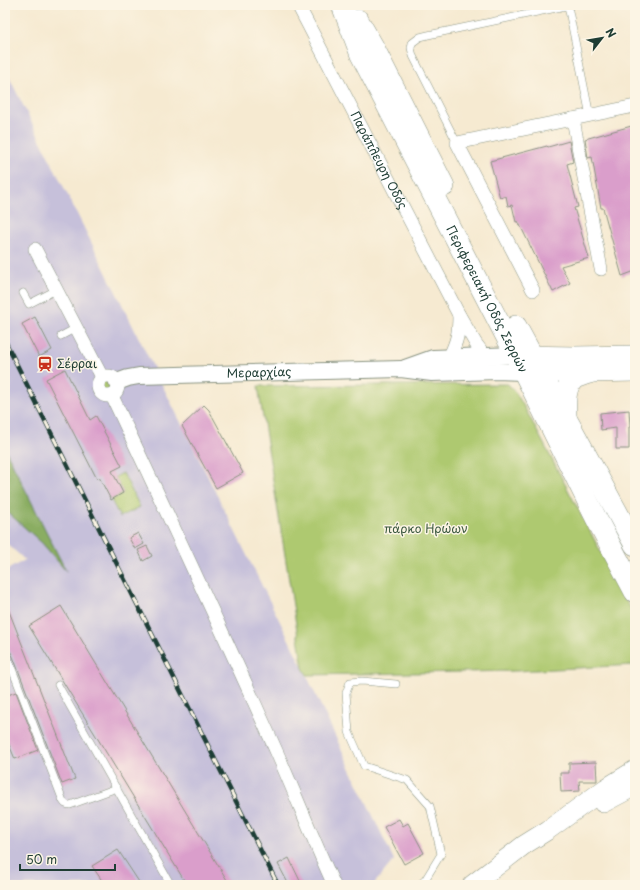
<svg xmlns="http://www.w3.org/2000/svg" width="640" height="890" viewBox="0 0 640 890" font-family="'Playpen Sans',sans-serif">
<rect width="100%" height="100%" fill="#fcf5e5"/>
<filter id="ink" filterUnits="userSpaceOnUse"><feTurbulence type="fractalNoise" baseFrequency=".025" numOctaves="2"/><feDisplacementMap in="SourceGraphic" scale="8" xChannelSelector="R" yChannelSelector="G"/><feConvolveMatrix kernelMatrix="1 2 1 2 8 2 1 2 1" color-interpolation-filters="sRGB"/></filter>
<filter id="wash" filterUnits="userSpaceOnUse"><feTurbulence type="fractalNoise" baseFrequency=".012" numOctaves="4" result="noise"/><feDisplacementMap in="SourceGraphic" scale="16" xChannelSelector="R" yChannelSelector="G"/><feGaussianBlur stdDeviation="0.9" result="paint"/><feColorMatrix in="noise" values="0 0 0 0 0 0 0 0 0 0 0 0 0 0 0 0 0 1.4 0 .05"/><feComposite in="paint" operator="in"/></filter>
<g filter="url(#wash)">
<rect width="100%" height="100%" fill="#f6ead1"/>
<polygon fill="#c6c0da" points="5,69 303,668 394,860 373,885 5,885 5,571 25,560 5,542"/>
<g fill="#aec96f" stroke="#668352">
<path d="M 107,379 L 111,379 L 115,389 C 108,398 98,392 102,381 Z"/>
<polygon points="508,384 516,393 526,410 635,617 635,665 516,671 307,675 303,668 258,386"/>
<polygon points="123,473 140,507 120,517 111,500 123,493 115,477"/>
</g>
<polygon fill="#8aad62" stroke="#54754b" points="5,449 66,571 42,543 5,510"/>
<g id="blocks">
<g fill="#da9ecb">
<polygon points="635,125 635,271 622,276 603,208 601,208 592,157 588,158 585,139"/>
<polygon points="569,141 573,162 567,164 578,207 574,208 589,258 561,266 570,283 553,292 518,221 516,222 512,205 508,206 506,196 500,198 490,161 547,146 548,147"/>
<polygon points="35,317 52,350 39,357 22,324"/>
<polygon points="65,369 90,420 96,416 122,466 112,471 123,493 111,500 99,477 97,479 46,379"/>
<polygon points="204,405 209,410 243,473 216,488 182,426"/>
<polygon points="629,410 630,427 629,427 629,449 616,449 616,428 601,430 600,413"/>
<polygon points="138,533 144,544 135,549 129,538"/>
<polygon points="147,546 152,556 143,561 138,550"/>
<polygon points="5,601 75,779 62,784 12,654 9,650 6,648 5,645"/>
<polygon points="61,606 230,885 187,885 29,626"/>
<polygon points="16,692 38,750 15,759 5,735 5,696"/>
<polygon points="596,762 597,781 579,781 580,791 561,792 560,773 569,773 569,763"/>
<polygon points="399,819 403,826 408,823 424,853 404,864 384,827"/>
<polygon points="118,850 141,885 105,885 92,866"/>
<polygon points="289,858 302,885 289,885 278,864"/>
</g>
</g>
</g>
<g filter="url(#ink)">
<use href="#blocks" fill-opacity="0" stroke="#8a9482" stroke-width="1"/>
<g fill="none" stroke-linecap="round" stroke-linejoin="round">
<defs>
<g id="service">
<polyline points="568,6 590,116"/>
<polyline points="457,143 413,56 411,48 412,43 420,37 428,35 571,5"/>
<polyline points="23,293 29,304 56,290"/>
<polyline points="61,336 76,328"/>
<path d="M 5,653 L 7,656 L 63,801 C 65,804 66,805 70,805 L 117,788"/>
<polyline points="396,684 362,681 350,682 346,693 349,732 364,766 407,780 430,806 441,854 425,880 419,885"/>
<polyline points="58,685 171,885"/>
</g>
<g id="minor">
<path id="s1" d="M 298,5 L 459,315 L 476,344 L 485,356"/>
<polyline points="573,119 601,269"/>
<polyline points="35,249 102,377"/>
<polyline points="533,290 457,143 635,106"/>
<path d="M 449,358 C 457,341 459,334 459,315"/>
<circle cx="108" cy="386" r="10"/>
<path d="M 112,396 C 168,515 224,634 278,755 C 297,798 314,842 334,885"/>
</g>
<g id="tertiary">
<polyline points="405,368 433,358 515,355"/>
<path id="s2" d="M 117,382 L 128,378 L 139,376 L 401,369 L 432,373 L 497,371 L 523,372"/>
</g>
<g id="secondary">
<polyline points="518,355 575,356 635,355"/>
<polyline points="528,372 589,373 635,372"/>
<polyline points="603,803 635,786"/>
<polyline points="472,885 524,845 548,830 606,788 635,770"/>
</g>
<g id="primary">
<path id="s3" d="M 342,5 L 361,55 L 509,342 L 596,518 L 635,592"/>
<polyline points="358,20 374,48 444,186"/>
<polyline points="516,326 635,545"/>
<path d="M 566,418 C 566,404 563,385 577,377 C 581,376 585,374 589,373"/>
</g>
</defs>
<use href="#service" stroke="#8a9482" stroke-width="8"/>
<use href="#minor" stroke="#8a9482" stroke-width="14"/>
<use href="#tertiary" stroke="#8a9482" stroke-width="18"/>
<use href="#secondary" stroke="#8a9482" stroke-width="20"/>
<use href="#primary" stroke="#8a9482" stroke-width="22"/>
<use href="#service" stroke="#fff" stroke-width="7"/>
<use href="#minor" stroke="#fff" stroke-width="13"/>
<use href="#tertiary" stroke="#fff" stroke-width="16"/>
<use href="#secondary" stroke="#fff" stroke-width="19"/>
<use href="#primary" stroke="#fff" stroke-width="21"/>
<defs>
<polyline id="rail" points="5,341 278,885"/>
</defs>
<use href="#rail" stroke="#1f3d34" stroke-width="4.5"/>
<use href="#rail" stroke="#fcf5e5" stroke-width="3" stroke-dasharray="9" stroke-linecap="butt"/>
</g>
</g>
<defs>
<symbol id="station-bare" viewBox="-9 -9 18 18"><path d="M-3-6H3Q5-6 5-4V2Q5 4 3 4L4.5 6H3L1.5 4h-3L-3 6H-4.5L-3 4Q-5 4-5 2V-4Q-5-6-3-6ZM-3.5-4v3h7v-3ZM-3.5 1v1.5H-2V1ZM2 1v1.5H3.5V1Z" fill="#c8321e" stroke="#fcf5e5" stroke-width="2.5" paint-order="stroke"/></symbol>
</defs>
<g fill-rule="evenodd">
<use href="#station-bare" x="34" y="353" width="22" height="22"/>
</g>
<g text-anchor="middle" stroke-width="3" stroke-linejoin="round" paint-order="stroke">
<g font-size="12" fill="#1f3d34" stroke="#fcf5e5">
<text dy="4" stroke="none"><textPath href="#s1" startOffset="175">Παράπλευρη Οδός</textPath></text>
<text dy="4" stroke="none"><textPath href="#s3" startOffset="328">Περιφερειακή Οδός Σερρών</textPath></text>
<text dy="4" stroke="none"><textPath href="#s2" startOffset="143">Μεραρχίας</textPath></text>
</g>
<g font-size="12" fill="#1f3d34" stroke="#fcf5e5" text-anchor="start">
<text x="57" y="368">Σέρραι</text>
</g>
<g font-size="12" fill="#3c5940" stroke="#fcf5e5">
<text x="426" y="533">πάρκο Ηρώων</text>
</g>
</g>
<rect width="640" height="890" fill="none" stroke="#fcf5e5" stroke-width="20"/>
<g transform="translate(602 38) rotate(59)" stroke="#fcf5e5" stroke-width="3" paint-order="stroke">
<path d="M0-3L7 15L0 10L-7 15Z" fill="#1f3d34"/>
<text y="-6" font-size="11" font-weight="bold" text-anchor="middle" fill="#1f3d34">N</text>
</g>
<path d="M20 864v6h95v-6" fill="none" stroke="#1f3d34" stroke-width="2"/>
<text x="26" y="864" font-size="12" fill="#1f3d34" stroke="#fcf5e5" stroke-width="3" paint-order="stroke">50 m</text>
</svg>
